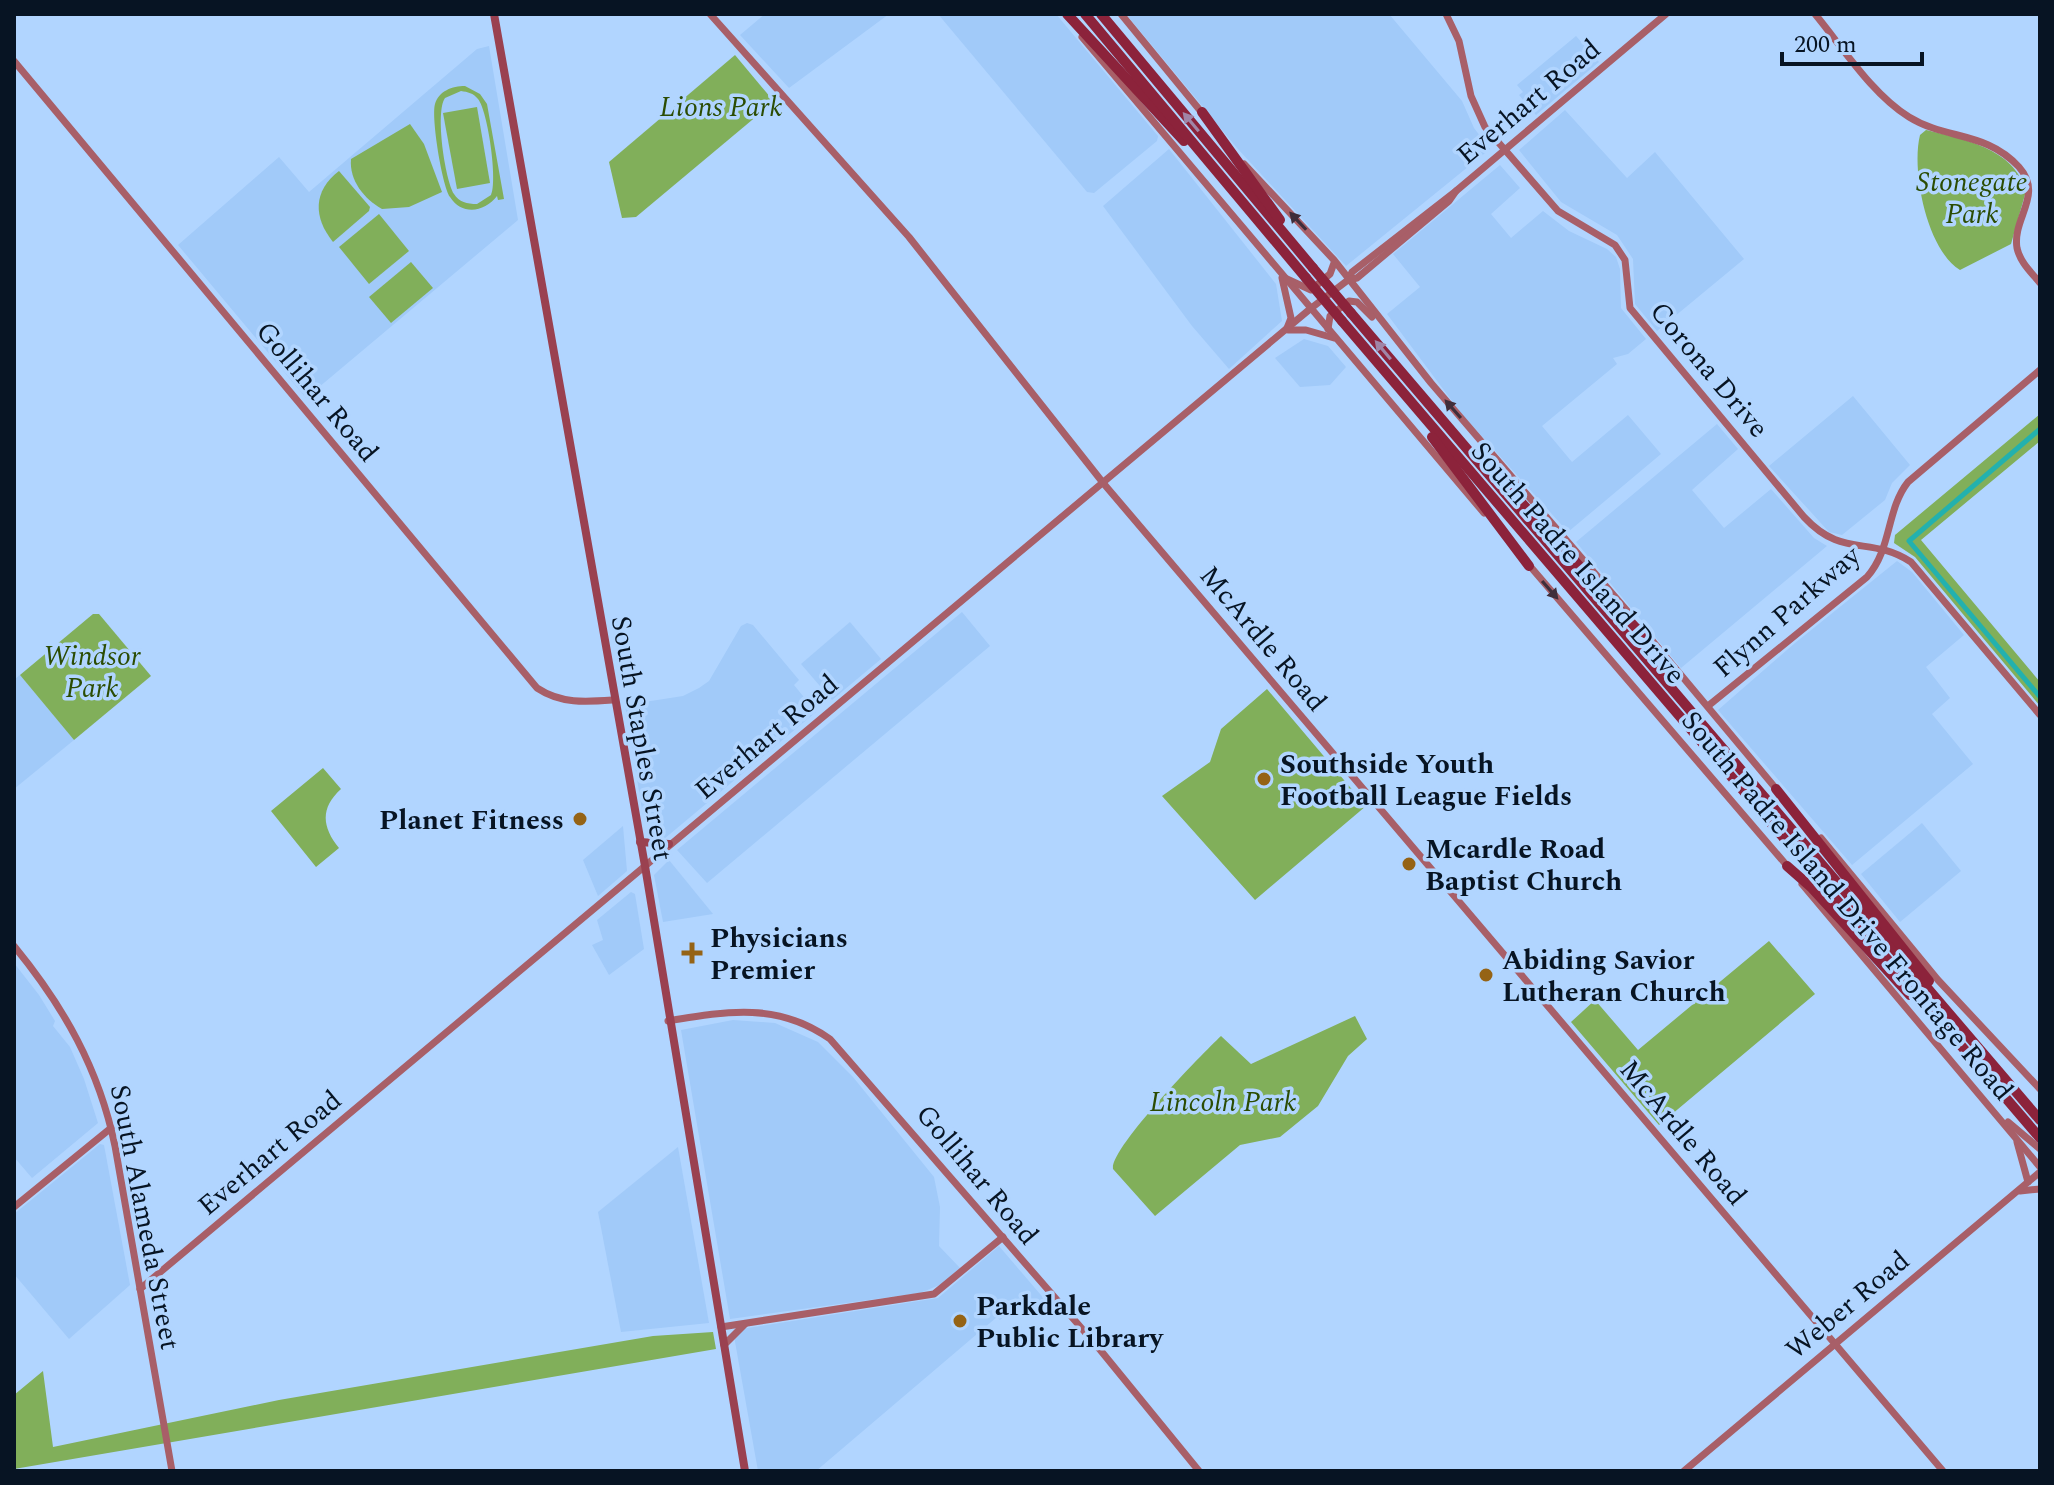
<svg xmlns="http://www.w3.org/2000/svg" width="2054" height="1485" viewBox="0 0 2054 1485" font-family="Spectral,serif">
<rect width="100%" height="100%" fill="#b1d5ff"/>
<g fill="#a1caf9">
<polygon points="765,14 889,14 789,88 740,35"/>
<polygon points="938,14 1056,14 1158,136 1157,141 1094,193 1087,192"/>
<polygon points="1126,14 1389,14 1462,101 1474,128 1490,149 1346,266 1237,148"/>
<polygon points="1576,36 1599,62 1536,115 1519,95 1523,92 1517,85"/>
<polygon points="489,46 518,220 306,398 178,245 279,157 309,192 477,49"/>
<polygon points="1565,110 1627,178 1655,152 1744,259 1657,331 1635,304 1633,259 1617,235 1561,202 1519,150"/>
<polygon points="1169,149 1276,284 1282,321 1229,369 1192,326 1103,206"/>
<polygon points="1500,165 1520,188 1491,214 1511,238 1543,211 1569,231 1607,249 1616,257 1620,269 1621,308 1646,339 1628,354 1613,358 1617,364 1542,426 1572,462 1628,415 1661,454 1568,532 1461,413 1387,314 1420,287 1393,254"/>
<polygon points="1304,339 1328,346 1346,367 1330,385 1300,387 1275,358"/>
<polygon points="1853,396 1910,465 1892,483 1885,500 1842,535 1829,532 1769,466"/>
<polygon points="1717,424 1738,449 1692,490 1724,528 1771,489 1814,538 1827,546 1681,668 1576,542"/>
<polygon points="1897,561 1912,572 1964,635 1926,667 1950,698 1932,714 1973,764 1852,865 1718,710 1795,643"/>
<polygon points="962,612 990,646 707,883 677,850"/>
<polygon points="850,622 881,659 832,700 801,664"/>
<polygon points="747,623 753,625 799,680 794,685 816,712 664,839 643,816 625,705 683,696 699,688 709,681 741,626"/>
<polygon points="20,675 74,740 14,789 14,680"/>
<polygon points="1922,823 1961,871 1900,922 1861,874"/>
<polygon points="623,826 627,871 598,896 583,860"/>
<polygon points="669,860 713,914 663,922 654,875"/>
<polygon points="631,892 635,894 644,949 609,975 592,945 603,940 597,920"/>
<polygon points="14,963 39,995 55,1021 53,1026 70,1047 84,1079 98,1123 32,1178 14,1157"/>
<polygon points="733,1020 775,1023 818,1042 853,1077 934,1177 940,1207 939,1246 960,1268 942,1284 920,1293 730,1319 681,1030"/>
<polygon points="100,1144 104,1145 130,1285 69,1339 14,1274 14,1214"/>
<polygon points="678,1147 709,1323 621,1332 598,1212"/>
<polygon points="999,1246 1046,1301 1016,1299 1010,1304 1013,1309 1000,1320 997,1317 816,1471 758,1471 734,1336 741,1329 938,1298"/>
</g>
<g fill="#81af5a" fill-rule="evenodd">
<polygon points="735,55 771,98 770,105 636,217 622,218 609,162"/>
<path d="M 465,86 L 480,94 L 487,104 L 504,199 L 498,200 L 497,196 C 485,212 462,216 450,197 C 442,185 431,117 435,104 C 439,91 452,86 465,86 ZM 461,91 C 468,92 473,93 478,99 C 488,111 498,182 491,195 L 477,204 C 467,204 459,202 454,194 C 445,179 435,112 445,98 Z"/>
<polygon points="477,107 490,183 457,189 443,113"/>
<path d="M 410,124 L 424,144 L 442,192 L 409,207 L 382,209 C 364,199 349,180 351,159 Z"/>
<path d="M 1926,130 C 1963,139 2014,148 2026,191 L 2011,244 L 1960,270 C 1927,250 1911,171 1920,135 Z"/>
<path d="M 339,171 L 370,207 L 369,211 L 333,242 C 313,217 313,191 339,171 Z"/>
<polygon points="379,214 409,251 369,284 339,247"/>
<polygon points="411,262 433,288 391,323 369,297"/>
<polygon points="2040,414 2040,441 1921,540 2040,682 2040,706 1915,557 1894,543 1895,535"/>
<polygon points="93,614 99,614 151,676 74,740 20,675"/>
<polygon points="1267,689 1366,806 1255,900 1162,796 1210,762 1221,729"/>
<path d="M 323,768 L 341,789 C 320,808 322,827 339,848 L 316,867 L 271,811 Z"/>
<polygon points="1769,941 1815,994 1659,1125 1571,1022 1595,1000 1638,1050"/>
<path d="M 1355,1016 L 1367,1039 L 1348,1056 L 1318,1106 L 1280,1137 L 1240,1145 L 1155,1216 L 1113,1169 C 1110,1148 1202,1054 1221,1036 L 1251,1064 Z"/>
<polygon points="713,1332 716,1349 14,1469 14,1395 43,1371 53,1447 279,1400 653,1336"/>
</g>
<g fill="none" stroke-linecap="round" stroke-linejoin="round">
<polyline stroke="#23b1ae" stroke-width="5" points="2040,429 1909,541 2040,697"/>
<g stroke="#a85f68" stroke-width="7">
<polyline points="710,14 909,237 1104,484 1943,1471"/>
<polyline points="1121,14 1203,114"/>
<path d="M 1446,14 L 1459,41 L 1471,96 L 1485,127 L 1558,211 L 1615,245 L 1625,260 L 1630,308 L 1804,517 C 1843,559 1869,535 1911,562 L 2040,715"/>
<path d="M 1815,14 C 1843,48 1872,94 1909,117 C 1946,140 1986,131 2019,167 C 2044,195 2012,218 2017,248 C 2020,262 2031,272 2040,283"/>
<polyline points="1082,37 1484,513"/>
<path d="M 14,61 L 537,688 C 561,704 586,702 613,700"/>
<polyline points="1244,164 1334,260 1431,383 1629,613"/>
<polyline points="1282,278 1291,318 1287,328"/>
<polyline points="1287,279 1311,290 1330,274 1334,263"/>
<polyline points="1348,280 1352,272 1456,191 1666,14"/>
<polyline points="1328,329 1330,316 1349,301 1357,302 1372,317"/>
<polyline points="1288,330 1306,330 1334,338"/>
<polyline points="1529,565 1789,868"/>
<polyline points="1645,632 1778,791"/>
<path d="M 1708,706 L 1867,577 C 1892,549 1886,510 1908,482 L 2040,370"/>
<polyline points="1821,838 1938,980 2040,1089"/>
<polyline points="1802,884 2040,1167"/>
<path d="M 14,946 C 64,1007 99,1069 115,1146 L 172,1471"/>
<path d="M 668,1021 C 727,1011 778,1002 830,1039 L 1097,1346 L 1199,1471"/>
<polyline points="2008,1122 2040,1149"/>
<polyline points="2017,1142 2028,1182"/>
<polyline points="2020,1191 2040,1189"/>
<polyline points="14,1207 111,1128"/>
<polyline points="140,1289 1310,309 1348,280 1357,278 1449,201 1456,191"/>
<polyline points="721,1327 934,1294 1003,1237"/>
<polyline points="724,1345 745,1324"/>
<polyline points="1684,1471 2040,1172"/>
</g>
<g stroke="#9a4150" stroke-width="8">
<polyline points="494,14 645,866 745,1471"/>
<polyline points="640,842 669,844"/>
</g>
<g stroke="#8c233b" stroke-width="10">
<polyline points="1067,14 1184,141"/>
<polyline points="1085,14 1306,278"/>
<polyline points="1101,14 1313,268"/>
<polyline points="1202,112 1280,220"/>
<polyline points="1351,313 2040,1120"/>
<polyline points="1342,321 2040,1138"/>
<polyline points="1432,437 1529,566"/>
<polyline points="1509,489 1636,628 1647,634"/>
<polyline points="1776,789 1929,981"/>
<polyline points="1787,866 1812,888 1910,995"/>
</g>
<g stroke="#8c233b" stroke-width="10">
<polyline points="1313,268 1351,313"/>
<polyline points="1306,278 1342,321"/>
</g>
</g>
<defs><path id="oneway-solid" d="M-6-.8H1V-3.2L6.5 0L1 3.2V.8H-6Z" transform="scale(2)"/></defs>
<g fill="#a085a7">
<use href="#oneway-solid" transform="translate(1191 122) rotate(-130)"/>
<use href="#oneway-solid" transform="translate(1383 350) rotate(-130)"/>
</g>
<g fill="#3f2e3b">
<use href="#oneway-solid" transform="translate(1298 221) rotate(-133)"/>
<use href="#oneway-solid" transform="translate(1453 409) rotate(-131)"/>
<use href="#oneway-solid" transform="translate(1550 590) rotate(49)"/>
</g>
<g fill="#956315" stroke="#b1d5ff" stroke-width="3">
<circle cx="1264" cy="779" r="8"/>
<circle cx="580" cy="819" r="8"/>
<circle cx="1409" cy="864" r="8"/>
<path d="M688 941h8v8h8v8h-8v8h-8v-8h-8v-8h8z"/>
<circle cx="1486" cy="975" r="8"/>
<circle cx="960" cy="1321" r="8"/>
</g>
<g text-anchor="middle" stroke-width="7" stroke-linejoin="round" paint-order="stroke">
<g font-size="28" fill="#071423" stroke="#b1d5ff">
<text transform="translate(1528 101) rotate(-40)" y="10">Everhart Road</text>
<text transform="translate(1710 369) rotate(50)" y="10">Corona Drive</text>
<text transform="translate(318 391) rotate(50)" y="10">Gollihar Road</text>
<text transform="translate(1579 562) rotate(49)" y="10">South Padre Island Drive</text>
<text transform="translate(1786 611) rotate(-41)" y="10">Flynn Parkway</text>
<text transform="translate(1264 638) rotate(50)" y="10">McArdle Road</text>
<text transform="translate(766 736) rotate(-40)" y="10">Everhart Road</text>
<text transform="translate(643 738) rotate(80)" y="10">South Staples Street</text>
<text transform="translate(1848 905) rotate(50)" y="10">South Padre Island Drive Frontage Road</text>
<text transform="translate(1684 1132) rotate(50)" y="10">McArdle Road</text>
<text transform="translate(269 1152) rotate(-40)" y="10">Everhart Road</text>
<text transform="translate(978 1174) rotate(50)" y="10">Gollihar Road</text>
<text transform="translate(146 1217) rotate(79)" y="10">South Alameda Street</text>
<text transform="translate(1847 1304) rotate(-40)" y="10">Weber Road</text>
</g>
<g font-size="28" font-style="italic" fill="#2b4c03" stroke="#b1d5ff">
<text x="721" y="116">Lions Park</text>
<text x="1972" y="191">Stonegate<tspan x="1972" dy="32">Park</tspan></text>
<text x="92" y="665">Windsor<tspan x="92" dy="32">Park</tspan></text>
<text x="1223" y="1111">Lincoln Park</text>
</g>
<g font-size="28" font-weight="bold" fill="#071423" stroke="#b1d5ff" text-anchor="start">
<text x="1280" y="773">Southside Youth<tspan x="1280" dy="32">Football League Fields</tspan></text>
<text x="564" y="829" text-anchor="end">Planet Fitness</text>
<text x="1425" y="858">Mcardle Road<tspan x="1425" dy="32">Baptist Church</tspan></text>
<text x="710" y="947">Physicians<tspan x="710" dy="32">Premier</tspan></text>
<text x="1502" y="969">Abiding Savior<tspan x="1502" dy="32">Lutheran Church</tspan></text>
<text x="976" y="1315">Parkdale<tspan x="976" dy="32">Public Library</tspan></text>
</g>
</g>
<rect width="2054" height="1485" fill="none" stroke="#071423" stroke-width="32"/>
<path d="M1782 52v12h140v-12" fill="none" stroke="#071423" stroke-width="4"/>
<text x="1794" y="52" font-size="24" fill="#071423" stroke="#b1d5ff" stroke-width="6" paint-order="stroke">200 m</text>
</svg>
